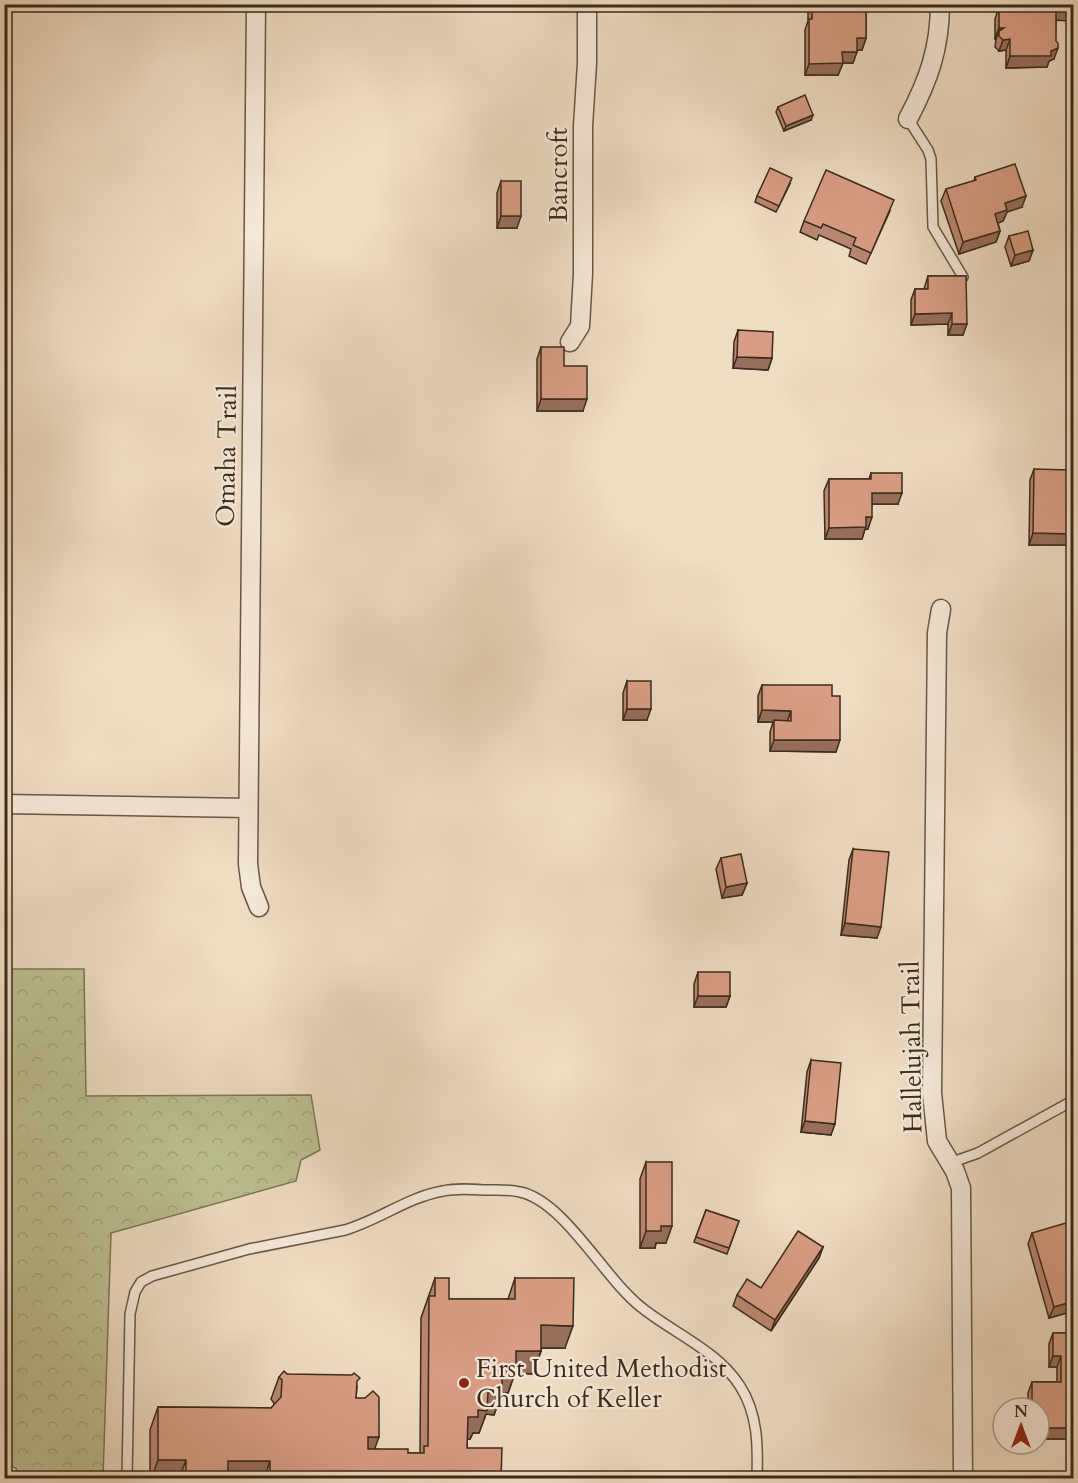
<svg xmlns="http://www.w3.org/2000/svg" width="1078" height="1483" viewBox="0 0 1078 1483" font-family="Cardo,serif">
<defs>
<pattern id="forest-crowns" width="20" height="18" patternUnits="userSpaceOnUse" patternTransform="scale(1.5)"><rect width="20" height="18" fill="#bcbf91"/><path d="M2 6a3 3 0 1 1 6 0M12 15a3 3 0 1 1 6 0" fill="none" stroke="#a2a47c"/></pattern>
</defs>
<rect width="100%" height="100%" fill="#eedcc3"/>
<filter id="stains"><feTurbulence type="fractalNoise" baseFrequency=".00333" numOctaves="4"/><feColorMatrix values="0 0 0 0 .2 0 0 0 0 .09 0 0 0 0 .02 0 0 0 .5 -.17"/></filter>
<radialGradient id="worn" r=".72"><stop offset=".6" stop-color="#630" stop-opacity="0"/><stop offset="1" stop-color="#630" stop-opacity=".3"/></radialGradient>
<polygon fill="url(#forest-crowns)" stroke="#7c7556" stroke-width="1.5" points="5,969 84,969 86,1096 311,1095 320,1150 301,1160 296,1181 111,1233 103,1478 18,1478 16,1468 5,1465"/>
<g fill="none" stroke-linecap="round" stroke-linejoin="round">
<defs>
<g id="service">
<polyline points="908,119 928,150 931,159 933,227 963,277"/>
<polyline points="950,1163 978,1153 1074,1100"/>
<path d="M 127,1478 L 130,1314 L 135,1292 L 141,1282 L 152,1276 L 249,1249 L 345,1230 C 379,1220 408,1197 443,1191 C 456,1188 470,1189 484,1190 C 496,1190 508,1189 520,1192 C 564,1201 604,1278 641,1307 C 673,1333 717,1350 740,1386 C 758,1414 758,1446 757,1478"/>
</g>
<g id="minor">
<polyline points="256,4 248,864 251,887 259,907"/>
<path d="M 908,119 C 928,81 940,49 940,4"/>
<polyline points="570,342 580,326 583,273 583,126 587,63 587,4"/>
<polyline points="941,609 937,633 932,1093 937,1141 955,1171 961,1188 963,1478"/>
<polyline points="4,804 248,808"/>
</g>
</defs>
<use href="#service" stroke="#685745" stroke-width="12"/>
<use href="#minor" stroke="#685745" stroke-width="21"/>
<use href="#service" stroke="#f4e8d8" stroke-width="9"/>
<use href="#minor" stroke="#f4e8d8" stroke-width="18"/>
</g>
<g fill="#ba8772" stroke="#3b2b1b" stroke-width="1.5">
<polygon points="808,4 866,4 866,38 862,50 857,50 853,63 843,63 838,75 805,75 805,30 808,21"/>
<polygon points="1002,4 1074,4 1074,21 1056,20 1054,59 1049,61 1047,67 1006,68 1006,50 999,51 995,47 996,39 995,39 995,19 999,7 1001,7"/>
<polygon points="778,107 811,120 784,131 776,112"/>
<polygon points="975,177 1022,207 1007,212 1003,221 998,223 1000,231 996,242 959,254 941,201 946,189 974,181"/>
<polygon points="501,181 517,228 497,228 497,193"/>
<polygon points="790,184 776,212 755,202 757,196"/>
<polygon points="890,211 866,264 849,256 851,249 819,235 817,240 800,232 804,221"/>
<polygon points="1009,236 1033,250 1029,261 1011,266 1005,247"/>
<polygon points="928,276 966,276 963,335 948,335 948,324 911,325 911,300 915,289 924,289"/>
<polygon points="738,330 772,358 768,370 733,368 734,342"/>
<polygon points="541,347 564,366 583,411 537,411 537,359"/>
<polygon points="1034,469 1069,510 1074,510 1074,545 1029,545 1030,480"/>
<polygon points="871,473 898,504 872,504 868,529 865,529 862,539 825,539 824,491 829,479 869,479"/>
<polygon points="627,681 647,720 623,720 623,693"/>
<polygon points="762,685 832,696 836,752 770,751 770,732 773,722 758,722 758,696"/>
<polygon points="853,849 877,938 841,935 849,860"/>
<polygon points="721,858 747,883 742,895 722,898 716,869"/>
<polygon points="698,972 730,996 726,1007 694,1007 694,984"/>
<polygon points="811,1060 831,1135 801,1132 807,1072"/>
<polygon points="646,1162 666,1243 656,1243 655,1248 640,1248 640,1179"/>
<polygon points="706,1210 739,1221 727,1254 694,1242"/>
<polygon points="1032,1233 1074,1249 1074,1311 1049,1318 1028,1244"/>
<polygon points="823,1247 819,1258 771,1331 733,1306 737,1295 761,1288"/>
<polygon points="435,1278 449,1299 508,1299 515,1278 565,1348 541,1348 541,1351 533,1374 515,1373 508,1393 502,1393 494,1415 486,1414 479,1433 473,1433 470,1439 467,1439 467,1448 501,1479 150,1479 150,1430 158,1407 271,1408 274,1405 274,1403 271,1399 279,1377 287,1374 357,1386 356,1398 375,1449 408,1453 420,1453 421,1318"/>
<polygon points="1053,1333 1074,1333 1074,1429 1070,1439 1039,1439 1039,1408 1028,1408 1028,1393 1032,1382 1057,1382 1057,1367 1049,1367 1049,1344"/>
</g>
<g fill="#976e5c" stroke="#3b2b1b" stroke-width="1.5">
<polygon points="1056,9 1074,9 1074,21 1052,20"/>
<polygon points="999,28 1004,28 999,31 996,39 995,39"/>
<polygon points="857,38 866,38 862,50 853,50"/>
<polygon points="1010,39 1006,50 999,51 1003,40"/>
<polygon points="1058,48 1054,59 1049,61 1047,67 1006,68 1010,56 1051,51"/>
<polygon points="842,52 857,52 853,63 843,63 838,75 805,75 809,64"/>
<polygon points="813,115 811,120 784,131 786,126"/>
<polygon points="1026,196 1022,207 1007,212 1003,221 991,226 995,214 1005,203"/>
<polygon points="501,216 521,216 517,228 497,228"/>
<polygon points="1000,231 996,242 959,254 963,242"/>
<polygon points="1033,250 1029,261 1011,266 1015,255"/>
<polygon points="952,313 948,324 911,325 915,314"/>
<polygon points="952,324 967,324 963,335 948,335"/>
<polygon points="737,357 772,358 768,370 733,368"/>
<polygon points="541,399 587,399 583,411 537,411"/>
<polygon points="872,493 902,493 898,504 868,504"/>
<polygon points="866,517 872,517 868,529 865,529 862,539 825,539 829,528"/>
<polygon points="1033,533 1074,534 1074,545 1029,545"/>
<polygon points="627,709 651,709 647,720 623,720"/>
<polygon points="762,710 791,711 787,722 758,722"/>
<polygon points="774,740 840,740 836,752 770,751"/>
<polygon points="747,883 742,895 722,898 726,887"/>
<polygon points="845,923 881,927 877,938 841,935"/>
<polygon points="698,996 730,996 726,1007 694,1007"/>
<polygon points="805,1121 835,1124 831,1135 801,1132"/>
<polygon points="661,1226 672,1226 666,1243 656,1243 655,1248 640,1248 646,1231"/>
<polygon points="823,1247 819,1258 771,1331 775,1320"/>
<polygon points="1074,1301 1074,1311 1049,1318 1054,1307"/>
<polygon points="541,1325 573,1326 565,1348 533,1348"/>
<polygon points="516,1351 541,1351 533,1374 515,1373 508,1393 502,1393 494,1415 486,1414 479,1433 473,1433 470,1439 460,1439 468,1417 478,1410 488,1392 502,1377"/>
<polygon points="1053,1356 1061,1356 1057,1367 1049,1367"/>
<polygon points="1039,1428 1074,1428 1074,1429 1070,1439 1039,1439"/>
<polygon points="368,1437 379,1437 371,1459 360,1459"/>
<polygon points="158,1460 186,1460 179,1479 151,1479"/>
<polygon points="228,1461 270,1461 264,1479 184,1479 186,1475"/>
<polygon points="293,1474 303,1474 301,1479 270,1479"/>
<polygon points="334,1475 343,1475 342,1479 333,1479"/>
<polygon points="367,1476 408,1477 407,1479 366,1479"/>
</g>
<g fill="#d89d84" stroke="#3b2b1b" stroke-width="1.5">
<polygon points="812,4 866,4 866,38 857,38 857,52 842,52 843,63 809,64 809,19 812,19"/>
<polygon points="1004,4 1074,4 1074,9 1056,9 1056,41 1058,43 1058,48 1051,51 1051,56 1010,56 1010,39 1003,40 999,36 999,31 1004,28 999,28 999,7 1004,7"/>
<polygon points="805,95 813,115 786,126 778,107"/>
<polygon points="1015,164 1026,196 1005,203 1007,210 995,214 1000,231 963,242 946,189 976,180 975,177"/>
<polygon points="770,168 792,178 779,206 757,196"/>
<polygon points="826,170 894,200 871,253 853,245 856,238 823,224 821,228 804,221"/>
<rect x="501" y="181" width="20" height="35"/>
<polygon points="1028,231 1033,250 1015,255 1009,236"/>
<polygon points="928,276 966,276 967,324 952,324 952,313 915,314 915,289 928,289"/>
<polygon points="738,330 773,332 772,358 737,357"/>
<polygon points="541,347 564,347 564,366 587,366 587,399 541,399"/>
<polygon points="1034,469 1070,470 1069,510 1074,510 1074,534 1033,533"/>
<polygon points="871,473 902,473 902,493 872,493 872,517 866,517 866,527 829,528 829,479 871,479"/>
<rect x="627" y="681" width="24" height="28"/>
<polygon points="762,685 832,685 832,696 840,696 840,740 774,740 774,720 791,721 791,711 762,710"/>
<polygon points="853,849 889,852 881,927 845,923"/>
<polygon points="741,854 747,883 726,887 721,858"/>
<rect x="698" y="972" width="32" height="24"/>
<polygon points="811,1060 841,1063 835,1124 805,1121"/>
<polygon points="646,1162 672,1162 672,1226 661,1226 661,1231 646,1231"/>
<polygon points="706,1210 739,1221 729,1248 696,1237"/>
<polygon points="1066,1223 1074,1249 1074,1301 1054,1307 1032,1233"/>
<polygon points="798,1231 823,1247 775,1320 737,1295 747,1279 761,1288"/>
<polygon points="435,1278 449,1278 449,1299 515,1299 515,1278 574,1278 573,1326 541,1325 541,1351 516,1351 516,1371 507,1371 507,1377 502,1377 502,1392 488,1392 487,1411 478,1410 478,1417 468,1417 467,1448 502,1448 501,1479 408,1479 408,1477 367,1476 367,1479 343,1479 343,1475 334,1475 334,1479 303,1479 303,1474 293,1474 293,1478 270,1478 270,1461 228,1461 228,1475 186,1475 186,1460 158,1460 158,1407 271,1408 281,1397 282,1380 279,1377 284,1371 287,1374 352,1375 354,1373 360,1378 357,1381 356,1398 365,1398 373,1391 379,1397 379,1437 368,1437 368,1449 408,1449 408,1453 424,1453 424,1446 428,1446 429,1296 435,1296"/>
<polygon points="1053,1333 1074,1333 1074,1428 1039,1428 1039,1408 1032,1408 1032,1382 1061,1382 1061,1356 1053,1356"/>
</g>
<circle fill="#8f2418" stroke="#f4e8d8" stroke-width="2" cx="464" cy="1383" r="6"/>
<g text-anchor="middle" stroke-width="4.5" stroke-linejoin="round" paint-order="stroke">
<g font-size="26" fill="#3b2b1b" stroke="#f4e8d8">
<text transform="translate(558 175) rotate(-90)" y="9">Bancroft</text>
<text transform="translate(226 456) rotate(-89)" y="9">Omaha Trail</text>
<text transform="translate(911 1047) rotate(-91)" y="9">Hallelujah Trail</text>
</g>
<g font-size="26" fill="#3b2b1b" stroke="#f4e8d8" text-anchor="start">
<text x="476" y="1377">First United Methodist<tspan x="476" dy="30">Church of Keller</tspan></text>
</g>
</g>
<rect width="1078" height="1483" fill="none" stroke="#eedcc3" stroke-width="24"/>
<rect x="6" y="6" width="1066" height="1471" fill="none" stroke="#3b2b1b" stroke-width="3"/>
<rect x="12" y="12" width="1054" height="1459" fill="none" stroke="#3b2b1b" stroke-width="1.5"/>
<g transform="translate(1021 1426)"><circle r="28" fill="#f4e8d8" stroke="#aa9c8c" stroke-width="1.5"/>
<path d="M0-4.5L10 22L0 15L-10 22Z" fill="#8f2418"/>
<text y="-9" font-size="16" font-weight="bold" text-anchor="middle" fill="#3b2b1b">N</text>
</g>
<rect width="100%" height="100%" filter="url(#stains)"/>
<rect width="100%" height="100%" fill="url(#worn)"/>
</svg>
